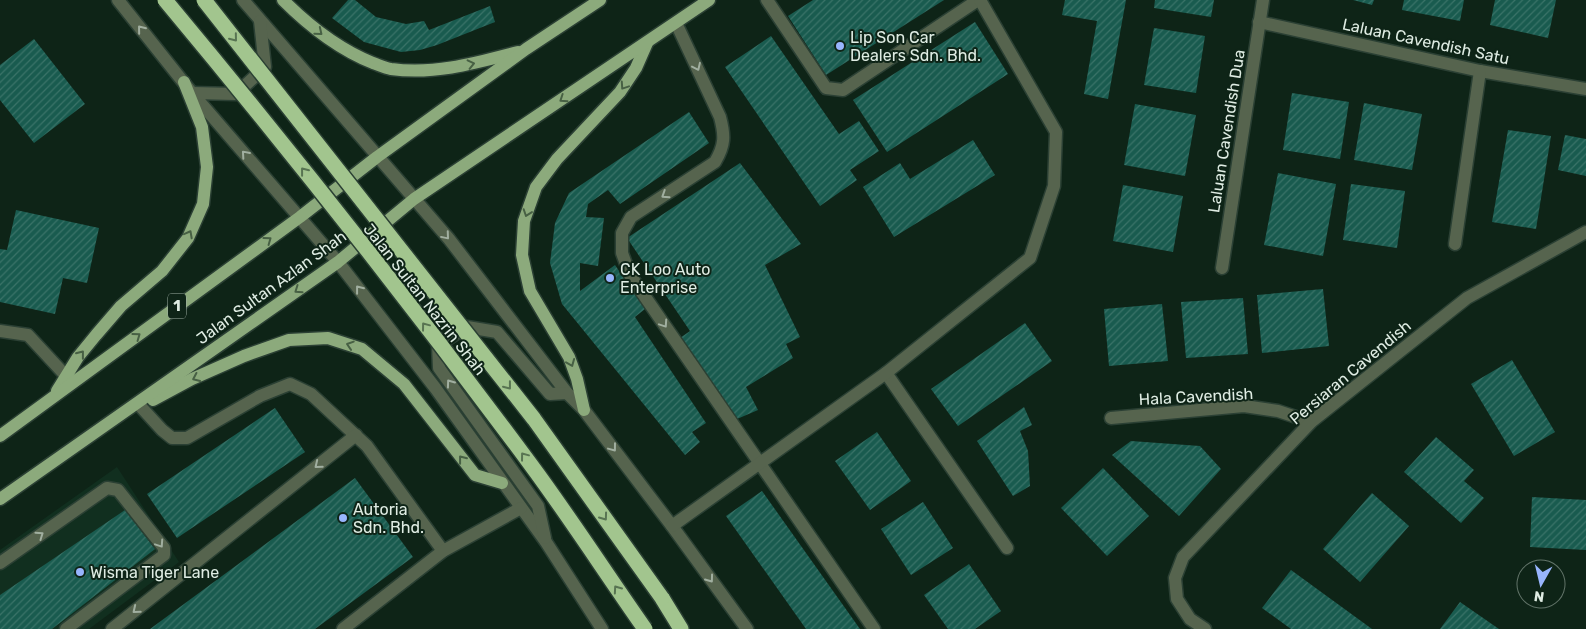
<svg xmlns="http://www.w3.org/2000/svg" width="1586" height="629" viewBox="0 0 1586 629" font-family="Rubik,sans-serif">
<defs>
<pattern id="building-hatch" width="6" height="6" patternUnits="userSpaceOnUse" patternTransform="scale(1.25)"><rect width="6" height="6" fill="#195b4f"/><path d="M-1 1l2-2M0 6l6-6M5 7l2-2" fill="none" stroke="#3a7368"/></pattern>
</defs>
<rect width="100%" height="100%" fill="#0e2417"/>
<polygon fill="#112f1f" points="117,467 179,562 89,629 0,629 0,550"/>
<g fill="url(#building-hatch)">
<polygon points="348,0 355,0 376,17 406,24 424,21 429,30 490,6 495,22 437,45 420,50 401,52 364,42 332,18"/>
<polygon points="813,0 944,0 826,75 788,16"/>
<polygon points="1065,0 1126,0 1108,99 1084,94 1097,21 1062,15"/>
<polygon points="1155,0 1214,0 1211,17 1154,8"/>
<polygon points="1353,0 1374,0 1372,5"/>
<polygon points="1404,0 1464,0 1460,21 1402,10"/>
<polygon points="1495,0 1556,0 1548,38 1490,25"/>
<polygon points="975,22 1008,74 887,152 853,100"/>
<polygon points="1154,28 1205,36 1196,93 1144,85"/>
<polygon points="771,36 839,134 859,121 879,151 850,170 857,180 820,206 725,67"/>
<polygon points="34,39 85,104 34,143 0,100 0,65"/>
<polygon points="1292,93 1349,102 1340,159 1283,150"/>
<polygon points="1364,103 1422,114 1412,170 1354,160"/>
<polygon points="1135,104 1196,115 1185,176 1124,165"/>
<polygon points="689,112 709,143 620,204 608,190 588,204 586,217 604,218 598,266 580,263 580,291 615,265 645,309 635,317 706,423 692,432 700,442 685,455 562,304 550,263 555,223 569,193"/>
<polygon points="1508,130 1551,136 1536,229 1492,222"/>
<polygon points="1565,135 1586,139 1586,176 1558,170"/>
<polygon points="973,140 995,175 894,237 863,187 900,163 910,179"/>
<polygon points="740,163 801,244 765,265 800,337 786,344 793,358 746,387 758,410 737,419 680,338 690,331 627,238"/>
<polygon points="1278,173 1336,184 1323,256 1264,245"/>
<polygon points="1351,184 1405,191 1397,248 1343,240"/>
<polygon points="1123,185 1183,196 1173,252 1113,241"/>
<polygon points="16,210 99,228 87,283 63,278 55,314 0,302 0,249 7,250"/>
<polygon points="1323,289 1329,346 1262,353 1257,295"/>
<polygon points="1243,298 1248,354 1186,358 1181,302"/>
<polygon points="1162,304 1168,361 1109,366 1104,309"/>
<polygon points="1025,323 1052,361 958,426 931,389"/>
<polygon points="1512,360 1555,432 1514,456 1471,384"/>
<polygon points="1024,407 1032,425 1020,431 1028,451 1030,486 1013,496 977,441"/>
<polygon points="275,408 305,452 177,538 147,494"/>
<polygon points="877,432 911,481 870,510 835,461"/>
<polygon points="1436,437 1474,470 1464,481 1484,498 1461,523 1404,472"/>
<polygon points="1131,441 1200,446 1221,469 1179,516 1112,455"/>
<polygon points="1103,468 1149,516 1107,556 1061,508"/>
<polygon points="355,478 413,557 315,629 150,629"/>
<polygon points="762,491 860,629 806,629 726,516"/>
<polygon points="1372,493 1409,526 1360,582 1323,549"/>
<polygon points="1532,497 1586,500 1586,550 1530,547"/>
<polygon points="923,502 953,548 911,575 881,529"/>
<polygon points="125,510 155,549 52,629 0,629 0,595"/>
<polygon points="969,564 1001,611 975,629 948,629 924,595"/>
<polygon points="1291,570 1372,629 1291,629 1262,608"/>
<polygon points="1460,602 1499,629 1440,629"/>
</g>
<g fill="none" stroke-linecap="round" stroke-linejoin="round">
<defs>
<g id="minor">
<polyline points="118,0 192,93 338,262 436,389 546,542 602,629"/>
<polyline points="243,0 449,239 567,393 584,410 672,526 747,629"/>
<polyline points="767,0 826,88 843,90 978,0"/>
<polyline points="1259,22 1480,71 1586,89"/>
<path d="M 676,23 L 720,117 C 725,136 725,145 715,162 L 631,217 L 622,233 L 622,253 L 630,275 L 874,629"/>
<polyline points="192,93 236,94 265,67 260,21"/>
<polyline points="1455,244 1480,71"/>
<polyline points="1222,268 1263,0"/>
<polyline points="0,331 28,335 66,376"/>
<polyline points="886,373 1007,548"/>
<polyline points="141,407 162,430 172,438 187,438 260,396 290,384 311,394 367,446 443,551"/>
<polyline points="1111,418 1244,406 1278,411 1311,422"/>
<polyline points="672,526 886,373 1030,258 1054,186 1056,132 980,0"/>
<polyline points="545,538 538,506 439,368 438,345 467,327 497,332 550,394 567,393"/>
<polyline points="0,563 107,488 118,490 164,548 164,555 66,629"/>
<polyline points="112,629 356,435"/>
<polyline points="343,629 443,551 521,508"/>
<polyline points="1205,629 1190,619 1177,599 1175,578 1183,557 1311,422 1467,298 1586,232"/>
</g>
<g id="major">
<path d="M 283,0 C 309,26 338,49 373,63 C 379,65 385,68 391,69 C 435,75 476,63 518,52"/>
<polyline points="57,391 78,357 96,335 121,306 162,271 188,238 203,204 207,167 202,127 184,82"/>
<polyline points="153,400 192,379 244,356 289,340 328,338 362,349 404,384 475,475 502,483"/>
<polyline points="584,410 577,379 569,357 530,291 522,255 524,221 536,187 557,159 620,92 636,68 647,43"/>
<polyline points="0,436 300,217 377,157 526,49 600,0"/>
<polyline points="0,499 338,262 414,199 709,0"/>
</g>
<polyline id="highway" points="662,598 681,629"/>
</defs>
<use href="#minor" stroke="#2b4034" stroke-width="15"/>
<use href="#major" stroke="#2b4034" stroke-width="15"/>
<use href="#highway" stroke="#2b4034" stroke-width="18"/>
<use href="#minor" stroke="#56644e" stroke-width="12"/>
<use href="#major" stroke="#8caa7c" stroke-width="12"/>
<use href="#highway" stroke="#a2c58e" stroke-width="15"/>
<defs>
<g id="highway-bridge">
<path d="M 165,0 C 291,151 414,307 531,465 C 571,519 607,575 645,629"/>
<polyline points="204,0 534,419 662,598"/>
</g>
</defs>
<use href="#highway-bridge" stroke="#2b4034" stroke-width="18" stroke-linecap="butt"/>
<use href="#highway-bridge" stroke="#a2c58e" stroke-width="15"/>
</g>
<defs><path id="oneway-chevron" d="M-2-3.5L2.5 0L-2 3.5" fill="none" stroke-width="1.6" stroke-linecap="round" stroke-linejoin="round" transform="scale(1.25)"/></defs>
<g stroke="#a1afa0">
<use href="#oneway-chevron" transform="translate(141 29) rotate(-129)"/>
<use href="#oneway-chevron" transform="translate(697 67) rotate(65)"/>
<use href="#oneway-chevron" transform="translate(245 154) rotate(-131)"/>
<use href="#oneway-chevron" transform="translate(665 195) rotate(147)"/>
<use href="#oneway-chevron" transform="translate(446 236) rotate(50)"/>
<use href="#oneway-chevron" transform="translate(359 289) rotate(-128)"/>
<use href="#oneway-chevron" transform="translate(664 324) rotate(56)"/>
<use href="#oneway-chevron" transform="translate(450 383) rotate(-126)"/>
<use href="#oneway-chevron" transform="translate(613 448) rotate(53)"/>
<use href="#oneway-chevron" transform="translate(318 465) rotate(141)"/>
<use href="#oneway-chevron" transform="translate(40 535) rotate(-35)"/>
<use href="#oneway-chevron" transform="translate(160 544) rotate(56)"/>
<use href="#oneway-chevron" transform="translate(710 579) rotate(54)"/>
<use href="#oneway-chevron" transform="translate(136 610) rotate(141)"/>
</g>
<g stroke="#476044">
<use href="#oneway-chevron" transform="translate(319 32) rotate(39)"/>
<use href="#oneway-chevron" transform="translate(471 64) rotate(-13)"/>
<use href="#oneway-chevron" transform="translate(624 86) rotate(124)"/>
<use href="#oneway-chevron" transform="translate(563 99) rotate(146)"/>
<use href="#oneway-chevron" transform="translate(527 213) rotate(109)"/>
<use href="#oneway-chevron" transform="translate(189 234) rotate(-62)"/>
<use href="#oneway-chevron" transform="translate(268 240) rotate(-36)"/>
<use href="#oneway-chevron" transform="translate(298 290) rotate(145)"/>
<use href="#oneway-chevron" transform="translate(137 336) rotate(-36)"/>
<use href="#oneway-chevron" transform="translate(350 345) rotate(-162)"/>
<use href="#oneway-chevron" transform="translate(81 354) rotate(-52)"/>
<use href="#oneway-chevron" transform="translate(571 363) rotate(68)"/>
<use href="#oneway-chevron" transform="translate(196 378) rotate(155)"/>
<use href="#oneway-chevron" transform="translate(462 459) rotate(-128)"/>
</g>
<g stroke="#587452">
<use href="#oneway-chevron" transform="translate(234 38) rotate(51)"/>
<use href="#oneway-chevron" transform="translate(304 171) rotate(-128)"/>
<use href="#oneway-chevron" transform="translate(425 326) rotate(-127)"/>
<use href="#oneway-chevron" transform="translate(508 386) rotate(52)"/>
<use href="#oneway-chevron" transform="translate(524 456) rotate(-127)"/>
<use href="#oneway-chevron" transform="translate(604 517) rotate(54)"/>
<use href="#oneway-chevron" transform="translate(617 589) rotate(-125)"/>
</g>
<g fill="#98b5fd" stroke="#0e2417" stroke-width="2">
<circle cx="840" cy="46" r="5"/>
<circle cx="610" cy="278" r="5"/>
<circle cx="343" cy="518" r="5"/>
<circle cx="80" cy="572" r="5"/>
</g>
<g text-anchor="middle" stroke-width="4" stroke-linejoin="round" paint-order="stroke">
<rect fill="#0e2417" stroke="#a0b0a6" stroke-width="1" x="168" y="293.5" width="18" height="25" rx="4"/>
<g font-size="15" font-weight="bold" fill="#dfece3">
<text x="177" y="311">1</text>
</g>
<g font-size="16" fill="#dfece3" stroke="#0e2417" text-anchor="start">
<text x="850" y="43">Lip Son Car<tspan x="850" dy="18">Dealers Sdn. Bhd.</tspan></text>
<text x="620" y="275">CK Loo Auto<tspan x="620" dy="18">Enterprise</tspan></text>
<text x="353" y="515">Autoria<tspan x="353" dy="18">Sdn. Bhd.</tspan></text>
<text x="90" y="578">Wisma Tiger Lane</text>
</g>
<g font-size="16" fill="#dfece3" stroke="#0e2417">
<text transform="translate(1426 41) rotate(12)" y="6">Laluan Cavendish Satu</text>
<text transform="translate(1226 131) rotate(-81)" y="6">Laluan Cavendish Dua</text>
<text transform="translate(271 287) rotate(-36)" y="6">Jalan Sultan Azlan Shah</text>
<text transform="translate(425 299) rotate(52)" y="6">Jalan Sultan Nazrin Shah</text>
<text transform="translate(1350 372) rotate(-40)" y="6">Persiaran Cavendish</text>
<text transform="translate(1196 396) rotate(-3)" y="6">Hala Cavendish</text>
</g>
</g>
<g transform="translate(1541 584) rotate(188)"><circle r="24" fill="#0e2417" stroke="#627469"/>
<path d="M0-4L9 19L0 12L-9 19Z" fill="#98b5fd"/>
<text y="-8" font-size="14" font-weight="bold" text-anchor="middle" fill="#dfece3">N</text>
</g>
</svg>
